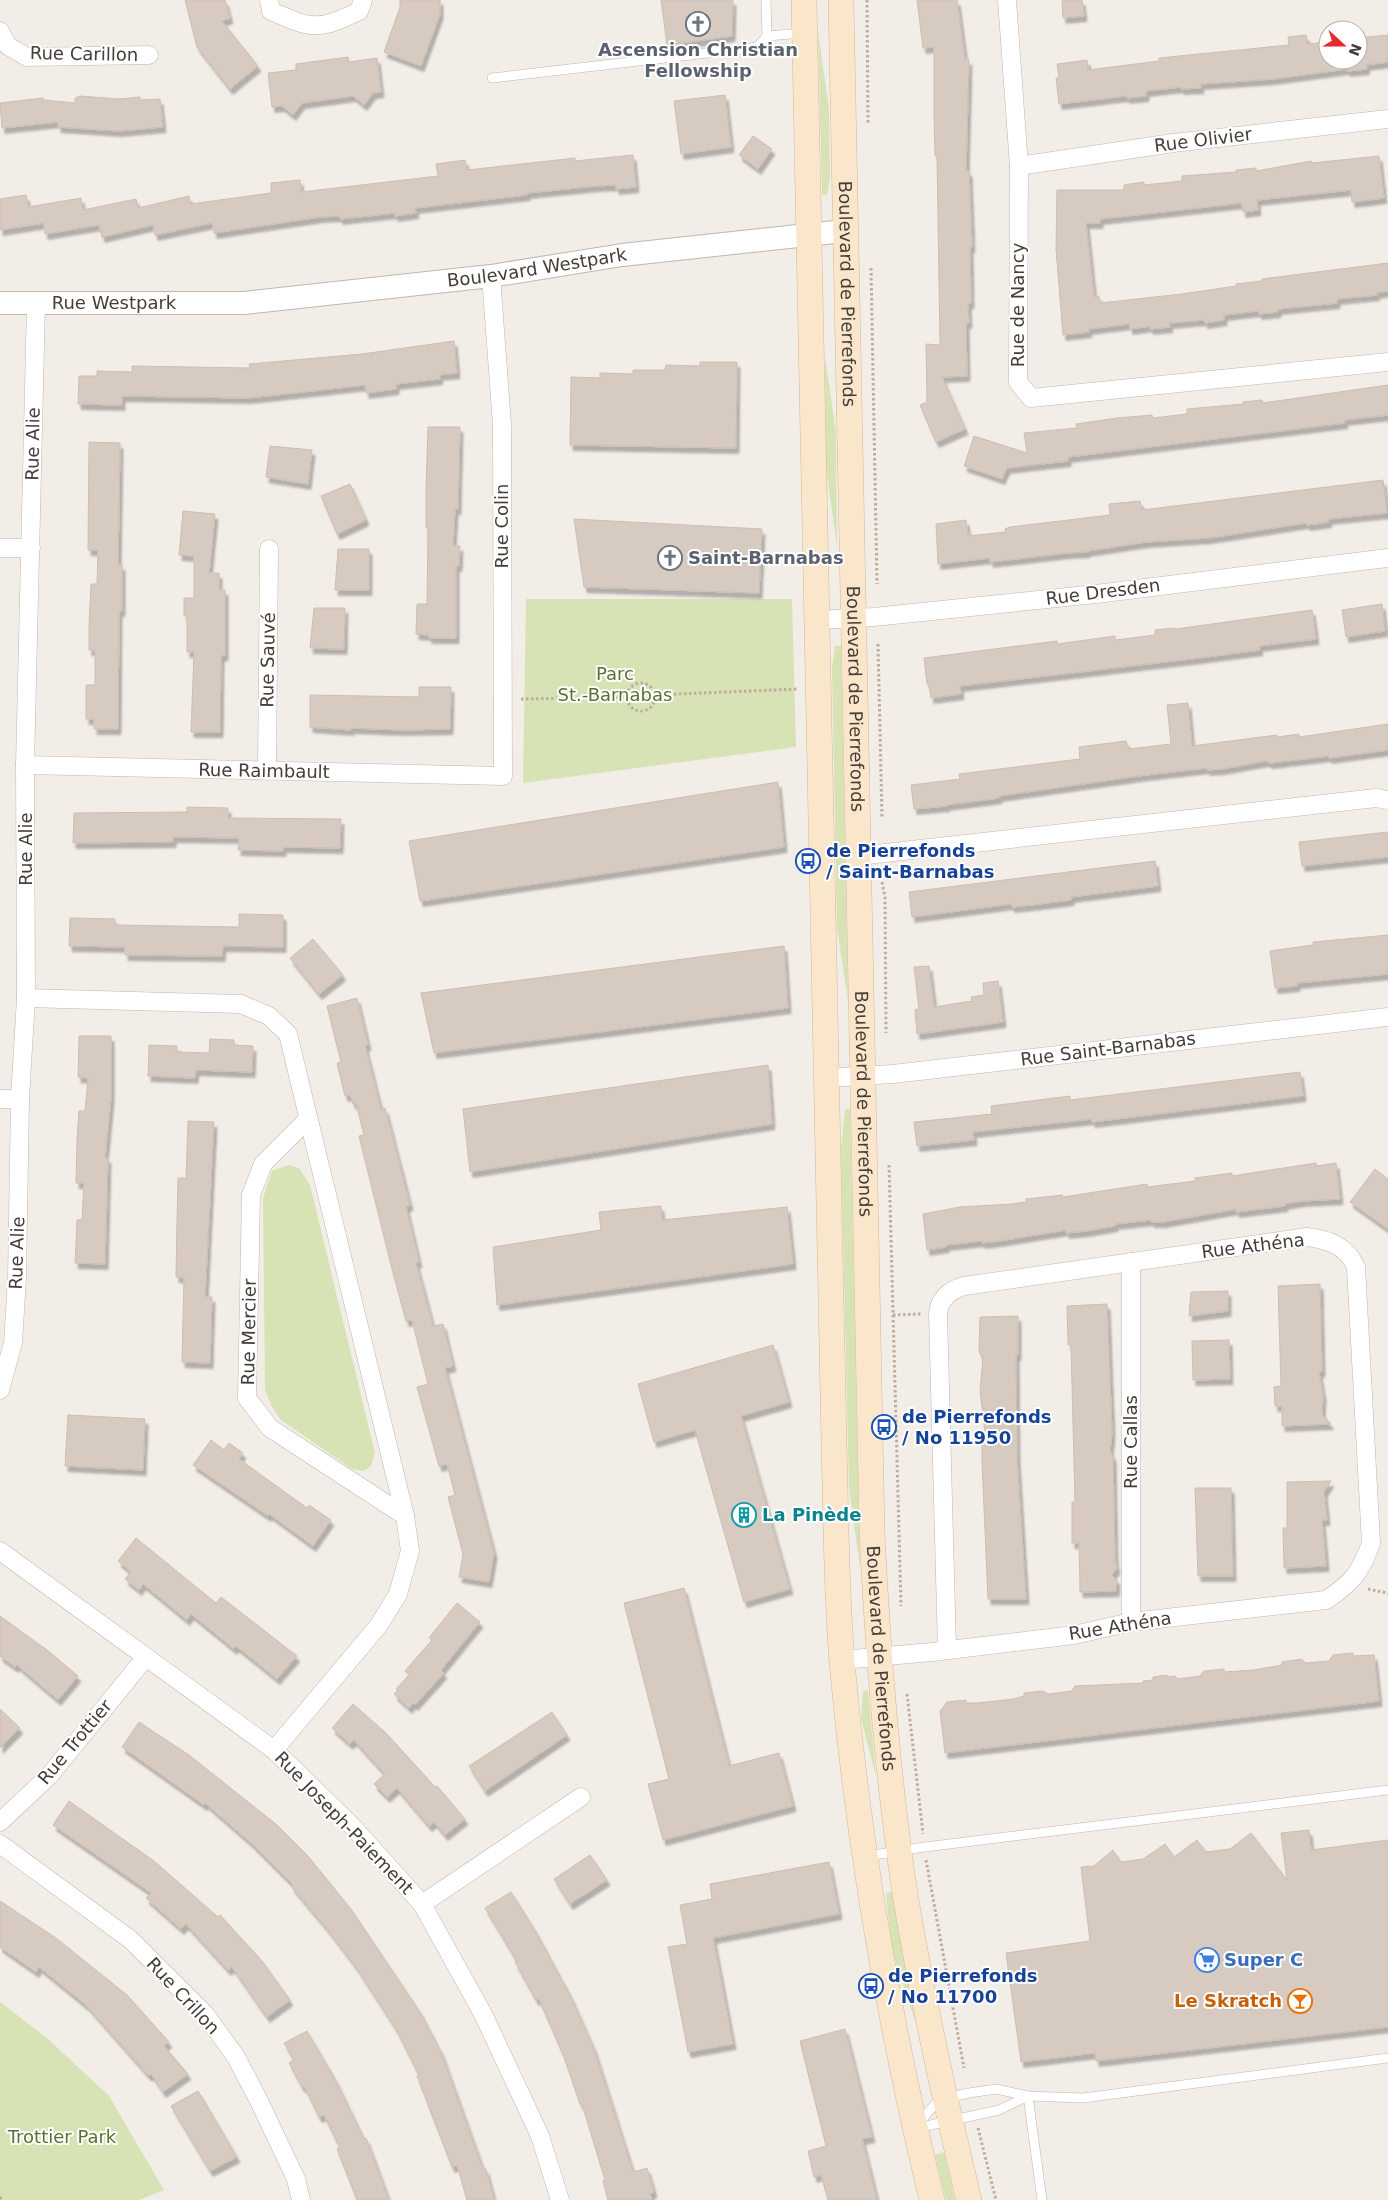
<svg xmlns="http://www.w3.org/2000/svg" width="1388" height="2200" viewBox="0 0 1388 2200" font-family="'DejaVu Sans',sans-serif">
<defs>
<filter id="shadow"><feDropShadow dx="3" dy="5.5" stdDeviation="1" flood-color="#0004"/></filter>
</defs>
<rect width="100%" height="100%" fill="#f3ede8"/>
<g fill="#d7e3b4">
<polygon points="818,31 829,109 830,177 827,195 822,195"/>
<polygon points="825,357 836,432 837,547 826,468"/>
<polygon points="526,599 792,599 796,747 523,783"/>
<polygon points="835,646 841,646 848,1002 837,928 832,668"/>
<polygon points="845,1109 850,1109 860,1568 849,1488 841,1148"/>
<polygon points="288,1165 299,1168 310,1185 375,1453 371,1466 363,1471 352,1469 281,1420 271,1405 265,1390 263,1198 272,1171"/>
<polygon points="868,1690 876,1777 861,1718 863,1691"/>
<polygon points="892,1892 916,2024 891,1947 886,1893"/>
<polygon points="0,2002 48,2039 109,2096 164,2190 139,2200 0,2200"/>
<polygon points="944,2152 955,2200 946,2200 935,2155"/>
</g>
<g fill="#d6cac1" stroke="#cdbeb2" filter="url(#shadow)">
<polygon points="185,0 225,0 230,18 222,21 258,66 230,89 197,47"/>
<polygon points="400,0 440,0 440,14 421,66 384,52 400,7"/>
<polygon points="661,0 733,0 732,36 667,45"/>
<polygon points="917,0 957,0 965,60 969,60 966,171 969,171 972,247 970,247 971,303 968,303 969,323 966,323 967,376 942,377 965,429 936,442 920,405 927,402 926,344 940,345 937,156 935,156 934,116 934,47 923,48"/>
<polygon points="1062,0 1082,0 1084,16 1063,18"/>
<polygon points="1306,35 1307,44 1328,42 1328,60 1358,60 1358,38 1388,35 1388,62 1366,65 1367,69 1347,71 1347,69 1273,79 1200,84 1201,88 1181,89 1181,87 1146,91 1146,96 1127,98 1126,96 1059,104 1056,78 1059,78 1057,64 1087,60 1088,70 1159,61 1159,58 1289,45 1288,37"/>
<polygon points="348,57 349,62 377,58 381,92 373,93 364,105 353,96 302,103 293,115 282,106 272,107 268,73 296,70 296,64"/>
<polygon points="725,95 731,147 681,154 674,101"/>
<polygon points="80,96 119,99 140,97 140,100 160,99 163,127 119,131 58,127 58,122 2,128 0,103 43,98 44,100 75,103 75,98"/>
<polygon points="753,136 772,149 758,169 739,155"/>
<polygon points="633,155 636,187 616,189 616,185 596,186 527,193 527,195 415,208 416,213 395,216 395,213 340,219 339,216 320,217 214,233 212,223 155,235 153,225 102,237 99,225 45,234 44,223 0,230 0,199 26,195 28,207 81,198 83,210 136,199 138,208 189,196 190,204 271,193 271,183 300,180 301,192 438,176 436,164 465,160 467,170 575,158 575,161"/>
<polygon points="1379,156 1384,198 1352,202 1351,190 1257,200 1258,210 1243,212 1242,203 1100,219 1100,223 1086,223 1094,297 1099,296 1100,303 1182,294 1236,286 1236,284 1262,281 1262,279 1388,263 1388,291 1376,293 1377,295 1337,299 1337,303 1278,309 1278,312 1259,314 1258,311 1224,315 1224,320 1205,323 1204,320 1169,323 1170,327 1150,329 1150,326 1130,329 1129,324 1088,329 1089,332 1063,335 1056,249 1057,190 1124,190 1124,185 1144,182 1144,185 1182,181 1182,176 1236,172 1236,170 1256,168 1256,171 1311,161 1312,163"/>
<polygon points="454,341 457,373 439,375 440,379 396,384 396,389 366,393 365,385 249,398 122,396 122,405 78,404 79,376 97,376 97,371 132,372 132,366 250,368 249,364 362,354"/>
<polygon points="700,362 737,362 736,448 570,445 571,377 600,378 600,373 633,374 633,370 665,370 666,365 700,366"/>
<polygon points="1388,385 1388,415 1344,420 1345,423 1068,457 1068,461 1007,468 1002,479 964,466 974,436 1027,453 1024,433 1077,428 1076,424 1117,418 1152,415 1153,418 1187,414 1187,409 1243,404 1243,402 1262,400 1263,403"/>
<polygon points="428,427 460,427 458,509 455,509 453,546 460,546 459,566 456,566 456,638 429,638 429,635 416,634 417,604 427,604 428,528 426,528 426,489"/>
<polygon points="89,442 120,443 118,565 122,565 122,611 119,611 118,729 94,729 94,719 86,719 86,685 95,685 95,650 89,650 89,626 91,584 97,584 98,550 88,550"/>
<polygon points="270,446 312,450 308,484 266,477"/>
<polygon points="1383,480 1387,513 1328,519 1329,522 1307,525 1306,523 1209,538 1146,542 1087,551 1087,552 1067,553 990,562 990,558 938,564 936,524 966,520 968,536 1006,532 1005,529 1010,527 1110,515 1109,504 1140,501 1142,510"/>
<polygon points="350,484 366,520 337,534 321,496"/>
<polygon points="183,511 215,514 209,573 219,573 219,590 225,590 225,655 221,656 220,732 191,732 194,652 187,652 187,616 184,616 184,598 194,598 194,556 179,555"/>
<polygon points="574,519 762,529 759,593 584,587"/>
<polygon points="338,549 369,549 369,590 335,590"/>
<polygon points="1382,604 1385,631 1346,637 1342,610"/>
<polygon points="314,608 345,608 344,649 310,648"/>
<polygon points="1312,610 1316,639 1259,646 1260,650 1199,658 960,686 961,694 931,698 929,684 927,684 924,658 1057,641 1057,644 1115,636 1115,640 1155,635 1155,630 1175,628 1176,629"/>
<polygon points="419,687 451,687 450,729 403,730 351,728 351,730 310,727 310,695 419,697"/>
<polygon points="1188,703 1192,746 1277,735 1277,737 1299,734 1299,737 1388,724 1388,750 1329,758 1329,756 1270,763 1266,761 1222,769 1207,770 1207,768 1146,775 999,796 999,798 946,805 947,806 914,809 911,785 960,779 959,774 1080,759 1079,747 1126,741 1129,749 1171,744 1167,705"/>
<polygon points="778,782 784,847 420,901 409,841"/>
<polygon points="187,807 228,808 228,818 341,819 340,848 283,847 283,851 238,850 239,838 173,837 173,842 73,843 74,813 187,812"/>
<polygon points="1388,832 1388,857 1302,866 1299,842"/>
<polygon points="1155,861 1158,886 1071,897 1071,900 1031,905 1012,907 1011,904 912,917 909,892"/>
<polygon points="239,914 283,915 283,947 223,946 222,956 125,955 125,947 69,946 70,918 115,919 115,925 239,927"/>
<polygon points="1388,935 1388,974 1297,983 1297,986 1275,988 1270,951 1313,945 1313,942"/>
<polygon points="313,939 343,975 319,994 290,958"/>
<polygon points="784,946 788,1008 434,1053 421,993"/>
<polygon points="929,966 934,1007 972,1001 971,997 984,995 983,983 998,981 1003,1022 917,1034 915,1010 919,1009 914,967"/>
<polygon points="357,998 368,1045 365,1046 381,1110 385,1108 410,1205 406,1207 419,1262 416,1263 433,1326 443,1324 453,1366 445,1368 494,1553 489,1582 459,1577 463,1554 448,1497 455,1495 447,1464 439,1466 417,1387 428,1384 412,1320 406,1321 392,1269 359,1136 364,1135 356,1103 353,1104 350,1095 345,1096 337,1063 341,1062 327,1006"/>
<polygon points="79,1036 111,1036 111,1098 105,1158 108,1158 105,1264 75,1263 77,1220 82,1220 84,1183 76,1183 77,1139 79,1111 85,1111 88,1078 78,1077"/>
<polygon points="210,1039 234,1040 234,1045 253,1046 252,1072 196,1070 195,1078 148,1076 149,1045 177,1046 176,1052 209,1053"/>
<polygon points="768,1065 772,1124 470,1172 463,1109"/>
<polygon points="1300,1072 1303,1096 1092,1122 1092,1119 973,1132 974,1140 917,1146 914,1122 992,1114 991,1106 1070,1096 1070,1100"/>
<polygon points="188,1121 214,1122 205,1297 212,1297 210,1363 182,1362 184,1278 176,1277 177,1221 178,1178 186,1178"/>
<polygon points="1316,1163 1317,1166 1336,1163 1340,1199 1302,1201 1284,1204 1285,1206 1236,1212 1236,1209 1163,1222 1151,1222 1151,1220 1115,1224 1115,1226 1086,1231 1066,1233 1066,1230 999,1241 982,1243 982,1241 946,1245 946,1247 927,1250 923,1214 960,1207 1012,1204 1026,1202 1026,1199 1062,1195 1063,1197 1147,1184 1147,1187 1195,1181 1195,1178 1232,1173 1232,1176"/>
<polygon points="1375,1169 1388,1179 1388,1229 1350,1202"/>
<polygon points="661,1206 662,1220 787,1207 793,1264 497,1305 493,1247 601,1230 599,1212"/>
<polygon points="1320,1284 1322,1371 1319,1373 1323,1395 1322,1414 1331,1424 1282,1426 1282,1406 1275,1406 1274,1387 1281,1386 1278,1286"/>
<polygon points="1228,1291 1228,1311 1189,1316 1191,1292"/>
<polygon points="1107,1304 1112,1433 1110,1451 1113,1456 1115,1560 1117,1568 1112,1575 1117,1580 1116,1591 1080,1592 1079,1543 1072,1543 1072,1502 1075,1502 1071,1345 1068,1345 1067,1306"/>
<polygon points="1018,1316 1018,1355 1016,1355 1017,1458 1026,1599 988,1599 982,1462 982,1433 985,1433 980,1390 983,1358 979,1352 980,1317"/>
<polygon points="1229,1340 1230,1379 1193,1380 1192,1341"/>
<polygon points="773,1345 789,1402 741,1416 790,1589 744,1602 695,1430 654,1442 638,1384"/>
<polygon points="68,1415 145,1419 143,1470 65,1466"/>
<polygon points="211,1440 224,1450 229,1443 243,1453 239,1459 307,1508 309,1505 331,1520 313,1546 269,1514 268,1516 193,1465"/>
<polygon points="1331,1481 1324,1492 1327,1520 1322,1520 1326,1566 1284,1568 1283,1528 1287,1528 1287,1482"/>
<polygon points="1195,1488 1231,1488 1233,1576 1198,1576"/>
<polygon points="136,1538 216,1603 221,1597 297,1656 277,1679 236,1646 234,1649 191,1614 187,1620 143,1584 139,1590 125,1579 131,1572 118,1561"/>
<polygon points="684,1588 729,1766 779,1753 793,1806 663,1840 648,1784 669,1779 624,1603"/>
<polygon points="457,1603 480,1622 441,1670 444,1673 415,1705 413,1703 409,1708 394,1694 398,1690 396,1689 409,1675 405,1671 432,1640 429,1638"/>
<polygon points="0,1616 47,1650 78,1676 58,1700 17,1665 15,1667 0,1656"/>
<polygon points="1353,1653 1353,1656 1374,1655 1379,1701 945,1753 940,1711 947,1702 966,1700 966,1703 977,1703 1014,1699 1024,1696 1024,1693 1043,1691 1048,1694 1072,1691 1075,1686 1143,1683 1143,1681 1153,1680 1153,1677 1167,1675 1168,1677 1175,1676 1178,1679 1200,1676 1204,1671 1224,1669 1224,1672 1254,1670 1282,1665 1282,1662 1301,1659 1306,1663 1329,1661 1333,1655"/>
<polygon points="353,1704 386,1733 435,1787 437,1786 465,1819 445,1835 434,1822 429,1826 397,1788 387,1797 374,1784 385,1774 354,1740 350,1744 332,1728"/>
<polygon points="0,1709 20,1728 0,1748"/>
<polygon points="552,1712 567,1735 485,1791 469,1766"/>
<polygon points="139,1722 189,1755 277,1825 307,1855 350,1908 420,2012 441,2052 483,2169 486,2169 494,2200 467,2200 457,2165 452,2167 417,2076 419,2075 396,2029 356,1967 328,1930 291,1886 293,1885 251,1843 205,1803 204,1805 122,1747"/>
<polygon points="69,1801 154,1861 218,1917 220,1915 262,1961 290,2000 267,2017 232,1967 228,1970 186,1924 181,1929 146,1898 151,1893 53,1825"/>
<polygon points="1309,1830 1311,1850 1388,1840 1388,2027 1096,2061 1095,2053 1021,2062 1006,1953 1090,1941 1081,1867 1094,1866 1113,1850 1121,1862 1143,1859 1165,1844 1174,1857 1197,1840 1206,1852 1230,1849 1251,1833 1287,1880 1281,1833"/>
<polygon points="590,1855 607,1880 570,1904 554,1879"/>
<polygon points="829,1862 839,1914 713,1938 733,2044 688,2052 668,1947 687,1944 680,1905 712,1899 710,1884"/>
<polygon points="511,1892 536,1932 571,1997 594,2049 633,2172 647,2168 654,2192 650,2194 652,2200 608,2200 603,2181 605,2180 582,2104 580,2104 564,2057 539,1999 536,2000 515,1962 517,1961 485,1908"/>
<polygon points="0,1901 56,1938 127,1995 169,2042 164,2046 188,2074 163,2092 151,2074 149,2076 87,2006 39,1967 36,1972 0,1947"/>
<polygon points="845,2029 872,2137 862,2139 877,2200 828,2200 821,2175 814,2177 808,2151 826,2146 800,2041"/>
<polygon points="307,2031 336,2081 364,2139 366,2138 389,2200 357,2200 337,2149 340,2148 324,2115 319,2117 304,2086 302,2087 289,2063 294,2060 284,2043"/>
<polygon points="198,2091 237,2157 210,2171 171,2106"/>
</g>
<g fill="none" stroke-linecap="round" stroke-linejoin="round">
<defs>
<g id="service">
<polyline points="766,0 767,36 803,33"/>
<polyline points="492,78 751,48 758,46 767,36"/>
<polyline points="867,1856 925,1847 1388,1790"/>
<polyline points="1028,2096 1042,2200"/>
<polyline points="918,2124 937,2102 945,2098 969,2093 996,2089 1028,2096 1083,2098 1388,2058"/>
<polyline points="917,2128 999,2110 1028,2096"/>
</g>
<g id="minor">
<path d="M 269,0 L 271,11 C 312,29 318,31 359,11 L 363,0"/>
<polyline points="1007,0 1019,166 1018,382 1031,398 1388,362"/>
<polyline points="0,31 8,46 27,57 149,55"/>
<polyline points="1019,166 1173,143 1388,119"/>
<polyline points="0,548 31,548"/>
<polyline points="817,620 874,617 1096,594 1388,558"/>
<polyline points="25,765 503,776 502,425 491,276"/>
<polyline points="267,771 269,549"/>
<polyline points="858,856 1376,798 1388,800"/>
<polyline points="26,998 241,1004 269,1016 288,1034 405,1516 410,1551 398,1594 379,1625 274,1750"/>
<polyline points="827,1078 893,1074 1388,1017"/>
<polyline points="0,1099 20,1099"/>
<polyline points="308,1119 263,1164 251,1195 247,1398 270,1428 405,1516"/>
<polyline points="1131,1262 1131,1622"/>
<polyline points="0,1390 13,1343 17,1278 20,1099 26,998 25,765 36,304"/>
<polyline points="0,1551 274,1750 352,1826 422,1904 483,2014 540,2136 560,2200"/>
<path d="M 842,1660 L 932,1652 L 1074,1635 L 1131,1622 L 1326,1600 C 1352,1583 1361,1572 1371,1543 L 1356,1267 C 1346,1245 1329,1240 1307,1237 L 964,1286 C 950,1290 940,1298 938,1313 L 947,1650"/>
<polyline points="0,1822 49,1776 146,1657"/>
<polyline points="0,1844 131,1940 205,2014 236,2057 258,2099 296,2179 301,2200"/>
<polyline points="422,1904 581,1797"/>
</g>
<g id="tertiary">
<path id="s1" d="M 0,303 L 244,303 L 491,276 L 622,255 L 844,231"/>
</g>
<g id="secondary">
<path d="M 804,0 L 834,1443 C 836,1516 836,1589 842,1662 C 858,1844 889,2022 932,2200"/>
<path id="s2" d="M 841,0 L 872,1532 C 878,1655 887,1778 906,1900 C 923,2001 945,2101 969,2200"/>
</g>
</defs>
<use href="#service" stroke="#c0b6ae" stroke-width="10"/>
<use href="#minor" stroke="#c0b6ae" stroke-width="19"/>
<use href="#tertiary" stroke="#c0b6ae" stroke-width="24"/>
<use href="#secondary" stroke="#d2ba9d" stroke-width="26"/>
<g stroke="#bead9e" stroke-width="3" stroke-dasharray="2.5 2.5" stroke-linecap="butt">
<polyline points="867,0 868,125"/>
<polyline points="871,268 877,584"/>
<polyline points="878,644 882,818"/>
<circle cx="641" cy="697" r="14"/>
<polyline points="654,695 798,689"/>
<polyline points="521,699 627,697"/>
<polyline points="882,882 885,897 886,1033"/>
<polyline points="889,1165 901,1606"/>
<polyline points="893,1315 921,1314"/>
<polyline points="1368,1589 1388,1593"/>
<polyline points="907,1694 923,1834"/>
<polyline points="926,1860 964,2068"/>
<polyline points="978,2128 996,2200"/>
<polyline points="0,2197 2,2200"/>
</g>
<use href="#service" stroke="#fff" stroke-width="9"/>
<use href="#minor" stroke="#fff" stroke-width="18"/>
<use href="#tertiary" stroke="#fff" stroke-width="22"/>
<use href="#secondary" stroke="#fae6cb" stroke-width="25"/>
</g>
<defs>
<symbol id="church-ring" viewBox="-11 -11 22 22"><circle r="9.5" fill="#fff" stroke="#6b7280" stroke-width="1.5"/><path d="M-1.2-6h2.4v3.5h3.3v2.4h-3.3V6h-2.4V-.1h-3.3v-2.4h3.3Z" fill="#6b7280"/></symbol>
<symbol id="bus-ring" viewBox="-11 -11 22 22"><circle r="9.5" fill="#fff" stroke="#1a4fb4" stroke-width="1.5"/><path d="M-5-6H5V4H4V6H2V4H-2V6H-4V4H-5ZM-3.5-4V0h7V-4ZM-3.5 1.2v1.5H-2V1.2ZM2 1.2v1.5H3.5V1.2Z" fill="#1a4fb4"/></symbol>
<symbol id="building-ring" viewBox="-11 -11 22 22"><circle r="9.5" fill="#fff" stroke="#0f9aa8" stroke-width="1.5"/><path d="M-4-6H4V6H1V3H-1V6H-4ZM-2.5-4.3h1.7v1.8h-1.7ZM.8-4.3h1.7v1.8H.8ZM-2.5-1h1.7V.8h-1.7ZM.8-1h1.7V.8H.8Z" fill="#0f9aa8"/></symbol>
<symbol id="supermarket-ring" viewBox="-11 -11 22 22"><circle r="9.5" fill="#fff" stroke="#3f7fe0" stroke-width="1.5"/><path d="M-6-5.5h2.5l.6 2H6L4.5 2H-2.5L-4.4-4H-6ZM-1.5 3.2a1.3 1.3 0 1 0 .1 0ZM3 3.2a1.3 1.3 0 1 0 .1 0Z" fill="#3f7fe0"/></symbol>
<symbol id="bar-ring" viewBox="-11 -11 22 22"><circle r="9.5" fill="#fff" stroke="#e8710a" stroke-width="1.5"/><path d="M-6-5H6L.8 .8V4.5H3.5V6h-7V4.5H-.8V.8Z" fill="#e8710a"/></symbol>
</defs>
<g fill-rule="evenodd">
<use href="#church-ring" x="684" y="10" width="28" height="28"/>
<use href="#church-ring" x="656" y="544" width="28" height="28"/>
<use href="#bus-ring" x="794" y="847" width="28" height="28"/>
<use href="#bus-ring" x="870" y="1413" width="28" height="28"/>
<use href="#building-ring" x="730" y="1501" width="28" height="28"/>
<use href="#supermarket-ring" x="1193" y="1946" width="28" height="28"/>
<use href="#bus-ring" x="857" y="1972" width="28" height="28"/>
<use href="#bar-ring" x="1286" y="1987" width="28" height="28"/>
</g>
<g text-anchor="middle" stroke-width="4" stroke-linejoin="round" paint-order="stroke">
<g font-size="18" font-weight="bold" fill="#5b616d" stroke="#fff">
<text x="698" y="56">Ascension Christian<tspan x="698" dy="21">Fellowship</tspan></text>
<text x="688" y="564" text-anchor="start">Saint-Barnabas</text>
</g>
<g font-size="18" fill="#453d37" stroke="#fff">
<text transform="translate(84 54) rotate(1)" y="6">Rue Carillon</text>
<text transform="translate(1203 140) rotate(-7)" y="6">Rue Olivier</text>
<text dy="6" stroke="none"><textPath href="#s1" startOffset="539">Boulevard Westpark</textPath></text>
<text dy="6" stroke="none"><textPath href="#s2" startOffset="294">Boulevard de Pierrefonds</textPath></text>
<text dy="6" stroke="none"><textPath href="#s1" startOffset="114">Rue Westpark</textPath></text>
<text transform="translate(1018 305) rotate(-90)" y="6">Rue de Nancy</text>
<text transform="translate(33 444) rotate(-89)" y="6">Rue Alie</text>
<text transform="translate(502 526) rotate(-90)" y="6">Rue Colin</text>
<text transform="translate(1103 592) rotate(-7)" y="6">Rue Dresden</text>
<text transform="translate(268 660) rotate(-89)" y="6">Rue Sauvé</text>
<text dy="6" stroke="none"><textPath href="#s2" startOffset="699">Boulevard de Pierrefonds</textPath></text>
<text transform="translate(264 771) rotate(1)" y="6">Rue Raimbault</text>
<text transform="translate(26 849) rotate(-90)" y="6">Rue Alie</text>
<text transform="translate(1108 1049) rotate(-7)" y="6">Rue Saint-Barnabas</text>
<text dy="6" stroke="none"><textPath href="#s2" startOffset="1104">Boulevard de Pierrefonds</textPath></text>
<text transform="translate(1253 1246) rotate(-7)" y="6">Rue Athéna</text>
<text transform="translate(17 1253) rotate(-88)" y="6">Rue Alie</text>
<text transform="translate(249 1332) rotate(-89)" y="6">Rue Mercier</text>
<text transform="translate(1131 1442) rotate(-90)" y="6">Rue Callas</text>
<text transform="translate(1120 1626) rotate(-9)" y="6">Rue Athéna</text>
<text dy="6" stroke="none"><textPath href="#s2" startOffset="1659">Boulevard de Pierrefonds</textPath></text>
<text transform="translate(75 1742) rotate(-50)" y="6">Rue Trottier</text>
<text transform="translate(344 1823) rotate(46)" y="6">Rue Joseph-Paiement</text>
<text transform="translate(183 1996) rotate(47)" y="6">Rue Crillon</text>
</g>
<g font-size="18" fill="#55732f" stroke="#fff">
<text x="615" y="680">Parc<tspan x="615" dy="21">St.-Barnabas</tspan></text>
<text x="62" y="2143">Trottier Park</text>
</g>
<g font-size="18" font-weight="bold" fill="#164399" stroke="#fff" text-anchor="start">
<text x="826" y="857">de Pierrefonds<tspan x="826" dy="21">/ Saint-Barnabas</tspan></text>
<text x="902" y="1423">de Pierrefonds<tspan x="902" dy="21">/ No 11950</tspan></text>
<text x="888" y="1982">de Pierrefonds<tspan x="888" dy="21">/ No 11700</tspan></text>
</g>
<g font-size="18" font-weight="bold" fill="#0d838f" stroke="#fff" text-anchor="start">
<text x="762" y="1521">La Pinède</text>
</g>
<g font-size="18" font-weight="bold" fill="#366cbe" stroke="#fff" text-anchor="start">
<text x="1224" y="1966">Super C</text>
</g>
<g font-size="18" font-weight="bold" fill="#c56008" stroke="#fff" text-anchor="end">
<text x="1282" y="2007">Le Skratch</text>
</g>
</g>
<g transform="translate(1343 45) rotate(111)"><circle r="24" fill="#ffffff" stroke="#b5b1af"/>
<path d="M0-4L9 19L0 12L-9 19Z" fill="#e82930"/>
<text y="-8" font-size="14" font-weight="bold" text-anchor="middle" fill="#453d37">N</text>
</g>
</svg>
